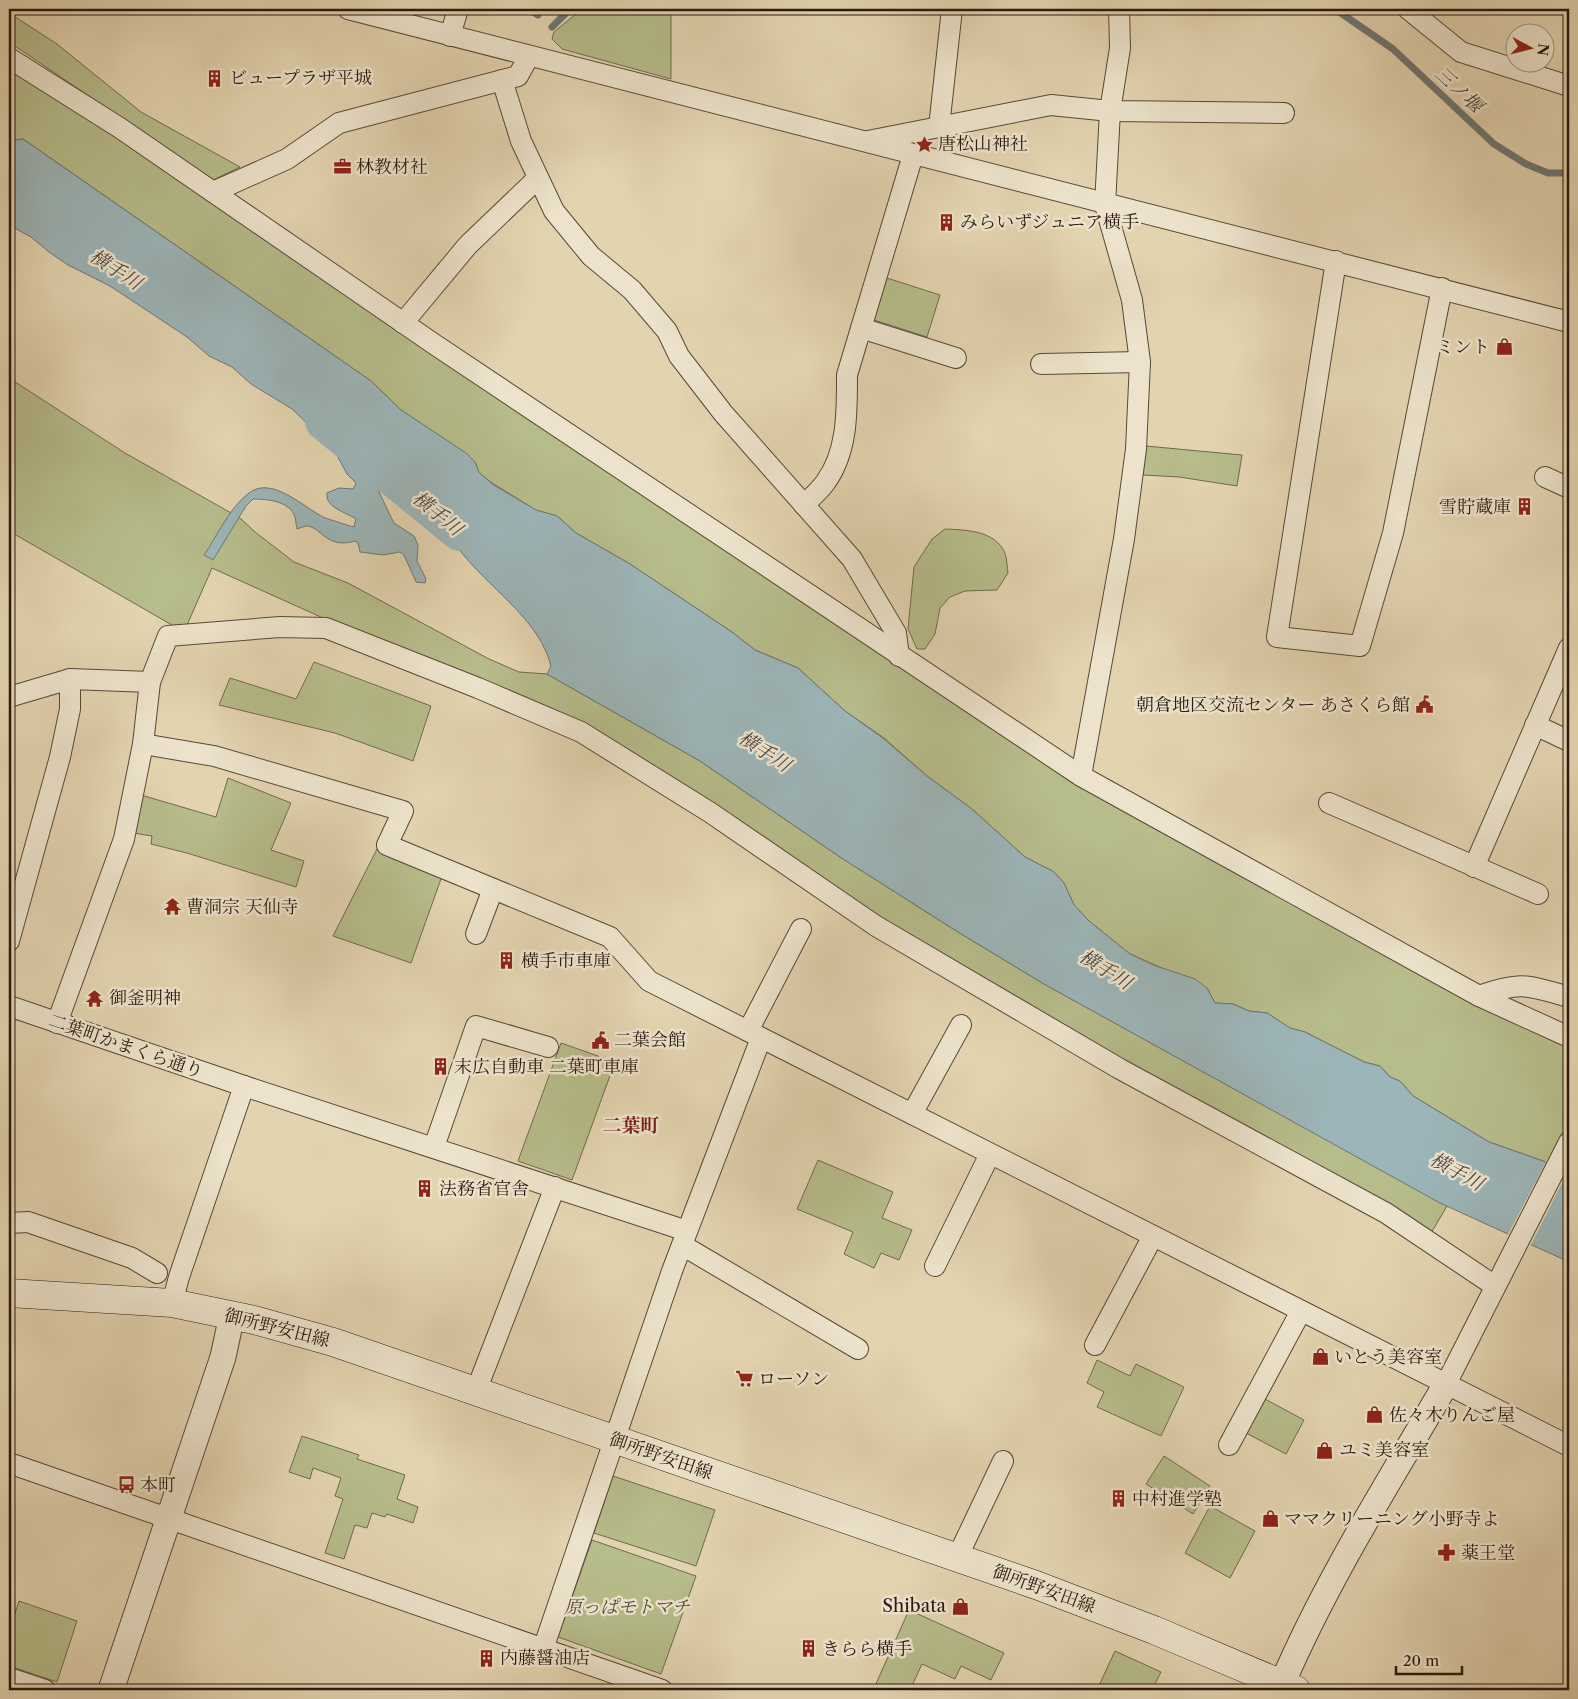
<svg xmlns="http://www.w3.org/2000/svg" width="1578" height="1699" viewBox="0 0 1578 1699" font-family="'Libre Caslon Text','Noto Serif JP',serif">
<rect width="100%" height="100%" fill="#e3d4b0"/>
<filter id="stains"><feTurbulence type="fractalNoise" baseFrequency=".004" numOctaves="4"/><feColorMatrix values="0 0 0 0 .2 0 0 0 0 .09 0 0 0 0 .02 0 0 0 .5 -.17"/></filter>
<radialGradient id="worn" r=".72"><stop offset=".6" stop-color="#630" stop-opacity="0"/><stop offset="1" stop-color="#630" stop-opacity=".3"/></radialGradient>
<g fill="#b6bc8a" stroke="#706a4d">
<polygon points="582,9 671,9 671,79 562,49 552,39 554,32"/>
<polygon points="9,13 57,44 141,112 240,167 213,180 9,42"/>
<polygon points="9,58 1081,776 1569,1037 1569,1174 1543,1161 1489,1142 1413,1096 1400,1081 1390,1077 1380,1066 1364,1062 1305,1032 1290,1028 1267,1013 1249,1011 1233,1004 1215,1003 1207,988 1130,954 1089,921 1074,905 1064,883 1054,872 1025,857 972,809 927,776 884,738 845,711 798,668 755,650 732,632 630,564 576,533 557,516 536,510 492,483 478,472 475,462 401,410 371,381 23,139 9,141"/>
<polygon points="887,278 940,295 927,337 874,320"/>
<polygon points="9,378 125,453 240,518 255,532 294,562 348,583 489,659 519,672 547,674 700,761 840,857 958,932 1044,984 1447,1206 1427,1240 1120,1069 581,732 326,628 323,618 212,568 184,632 9,531"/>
<polygon points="1146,446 1242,455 1237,486 1179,477 1143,475"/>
<path d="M 945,529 C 965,530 995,530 1005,553 C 1007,559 1007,567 1008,573 L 997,590 L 965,591 L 950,597 L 940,608 L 935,634 L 925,649 L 917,649 L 908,629 L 914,567 L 932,539 Z"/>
<polygon points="314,662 431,706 413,761 335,733 219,705 230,678 296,699"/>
<polygon points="228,778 291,803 271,850 304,861 296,887 187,853 151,844 152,836 133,833 141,795 216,817"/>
<polygon points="377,849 442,876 411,963 333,936"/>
<polygon points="561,1043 615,1062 572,1180 518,1161"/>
<polygon points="818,1160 893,1192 882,1218 912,1230 899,1260 881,1253 874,1268 844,1254 853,1232 797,1209"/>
<polygon points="1097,1360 1130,1376 1136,1364 1184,1387 1161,1436 1097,1407 1104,1392 1087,1383"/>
<polygon points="1265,1399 1304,1420 1286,1454 1246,1433"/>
<polygon points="302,1436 359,1455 357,1459 405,1475 397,1499 418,1507 413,1523 387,1514 385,1517 372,1513 367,1528 355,1525 344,1559 325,1553 343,1499 335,1496 341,1478 313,1468 310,1479 289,1472"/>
<polygon points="1164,1456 1210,1486 1193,1514 1146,1484"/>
<polygon points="613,1476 715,1510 696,1566 594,1533"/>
<polygon points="1210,1506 1255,1531 1230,1578 1185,1553"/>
<polygon points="592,1540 696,1576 661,1674 558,1637"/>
<polygon points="19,1601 77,1621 57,1682 9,1666 9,1632"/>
<polygon points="909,1610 1004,1653 991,1680 961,1666 955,1679 922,1664 910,1690 884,1690 875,1686"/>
<polygon points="1115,1651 1161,1672 1152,1690 1097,1690"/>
</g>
<path fill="#9cb5b8" stroke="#6e7775" d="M 23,139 L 371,381 L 401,410 L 466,453 L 475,462 L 479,472 L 492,484 L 536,510 L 557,516 L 576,533 L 630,564 L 732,632 L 755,650 L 798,668 L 845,711 L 884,739 L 927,776 L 972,809 L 1025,857 L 1054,872 L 1064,883 L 1074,905 L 1089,921 L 1130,954 L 1156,966 L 1195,979 L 1207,988 L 1215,1003 L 1233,1004 L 1249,1011 L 1267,1013 L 1290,1028 L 1305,1032 L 1364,1062 L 1380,1066 L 1390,1077 L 1400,1081 L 1413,1096 L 1489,1142 L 1543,1161 L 1569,1174 L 1569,1262 L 1440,1203 L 1044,984 L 958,932 L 840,857 L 700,761 L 547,674 L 551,666 C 540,622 495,592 467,559 C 438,526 412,491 385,457 L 374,450 L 368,451 L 366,464 L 389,513 L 394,523 L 414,536 L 418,545 L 417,561 L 426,579 L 425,583 L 416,582 L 404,555 L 400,552 L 383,555 L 360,552 L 358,543 L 355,541 C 325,550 321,525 305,526 C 302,527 300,528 297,529 C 296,525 296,521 295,517 C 290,501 267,499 253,499 L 246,506 L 213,560 L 204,555 C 217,536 230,507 249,493 C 272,475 304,508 325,518 C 329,519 349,526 354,527 L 356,519 C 346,512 325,508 327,493 L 339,488 L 353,489 L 356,483 L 347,474 L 333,448 L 292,409 L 251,384 L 232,367 L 209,356 L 187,337 L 110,286 L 68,265 L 49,252 L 31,237 L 9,225 L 9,141 Z"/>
<polygon fill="#e3d4b0" points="1547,1160 1568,1171 1530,1247 1507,1236"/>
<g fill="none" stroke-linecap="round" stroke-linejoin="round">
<g stroke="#6e7775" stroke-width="7">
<polyline points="529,9 538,15"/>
<polyline points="1335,9 1393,49 1494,144 1526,164 1548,173 1569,173"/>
<polyline points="552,27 567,12"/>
</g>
<polyline stroke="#9cb5b8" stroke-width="40" points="325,421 460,531"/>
<defs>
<g id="minor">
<polyline points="348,9 1569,322"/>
<polyline points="1408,9 1461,52 1569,86"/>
<polyline points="450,36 458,9"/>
<polyline points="9,58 120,128 434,344 1081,776 1479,996 1569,1037"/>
<polyline points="502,80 521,141 554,211 591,256 632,290 667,331 679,356 723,413 852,559 896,633 899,656"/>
<polyline points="939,127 952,9"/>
<polyline points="868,141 1051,105 1110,111 1284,113"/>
<polyline points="213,192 287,159 339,123 518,76 529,56"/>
<polyline points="1336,261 1277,637 1360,646 1393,533 1442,288"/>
<polyline points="403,323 468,245 538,178"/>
<polyline points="861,328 956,358"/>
<polyline points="1041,364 1140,362"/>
<polyline points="1545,477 1569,488"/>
<path d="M 804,505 C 811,498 819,491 825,483 C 848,452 847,411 847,375 L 913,155"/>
<polyline points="9,697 70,679 150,682"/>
<polyline points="1535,725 1569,741"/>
<polyline points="143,744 214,756 403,811 387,845 610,937 649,981 1569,1446"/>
<polyline points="1081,776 1124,539 1136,449 1140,362 1132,300 1105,205 1110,111 1120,48 1119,9"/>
<polyline points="1329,803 1538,894"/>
<polyline points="1474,867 1569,648"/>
<polyline points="476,934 493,889"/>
<polyline points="9,941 60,757 70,709 70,679"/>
<path d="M 1479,996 C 1522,981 1527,985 1569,997"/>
<polyline points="9,1006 244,1086 687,1231"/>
<polyline points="57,1023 124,839 143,744 150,682 168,636 280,627 326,628 478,688 581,732 711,813 876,926 1120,1069 1386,1213 1495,1286"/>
<polyline points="748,1031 801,929"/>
<polyline points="912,1114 961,1025"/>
<polyline points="434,1147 476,1026 548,1047"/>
<polyline points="9,1223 28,1222 132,1258 157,1273"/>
<polyline points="682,1245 858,1349"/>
<polyline points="935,1266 990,1154"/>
<polyline points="172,1303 179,1277 244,1086"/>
<polyline points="1095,1345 1153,1236"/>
<polyline points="1446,1384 1569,1142"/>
<polyline points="476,1391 555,1187"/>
<polyline points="1229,1445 1301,1311"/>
<polyline points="9,1463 662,1690"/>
<polyline points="957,1558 1003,1461"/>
<polyline points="543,1649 672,1271 761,1038"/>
<polyline points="9,1678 45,1690"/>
</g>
<g id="tertiary">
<path d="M 1282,1684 C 1327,1579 1389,1482 1446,1384"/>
<polyline points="111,1690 223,1357 232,1315"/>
</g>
<polyline id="secondary" points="9,1293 172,1303 254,1320 333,1342 1036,1585 1154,1630 1296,1690"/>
</defs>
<use href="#minor" stroke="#584838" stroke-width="22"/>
<use href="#tertiary" stroke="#584838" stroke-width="27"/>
<use href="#secondary" stroke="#291910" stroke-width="29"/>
<use href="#minor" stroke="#ede3cc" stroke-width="20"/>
<use href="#tertiary" stroke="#ede3cc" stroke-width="25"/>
<use href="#secondary" stroke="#ede3cc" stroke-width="28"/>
</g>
<defs>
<symbol id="building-bare" viewBox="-9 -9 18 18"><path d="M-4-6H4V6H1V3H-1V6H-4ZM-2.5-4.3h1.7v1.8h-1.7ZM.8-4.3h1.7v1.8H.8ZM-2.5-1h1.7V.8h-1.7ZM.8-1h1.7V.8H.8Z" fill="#8f2418" stroke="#ede3cc" stroke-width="2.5" paint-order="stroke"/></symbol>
<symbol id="sight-bare" viewBox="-9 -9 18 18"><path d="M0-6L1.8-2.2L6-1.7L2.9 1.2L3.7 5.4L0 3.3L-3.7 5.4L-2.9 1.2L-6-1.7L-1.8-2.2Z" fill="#8f2418" stroke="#ede3cc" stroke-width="2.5" paint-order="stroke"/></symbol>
<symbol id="office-bare" viewBox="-9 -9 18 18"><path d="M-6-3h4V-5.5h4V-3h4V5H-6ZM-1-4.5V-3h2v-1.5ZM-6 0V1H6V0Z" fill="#8f2418" stroke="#ede3cc" stroke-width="2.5" paint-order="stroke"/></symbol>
<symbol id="shop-bare" viewBox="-9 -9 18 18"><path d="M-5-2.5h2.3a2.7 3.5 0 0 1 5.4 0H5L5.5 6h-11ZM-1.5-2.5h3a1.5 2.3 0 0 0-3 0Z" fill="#8f2418" stroke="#ede3cc" stroke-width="2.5" paint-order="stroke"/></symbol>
<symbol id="civic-bare" viewBox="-9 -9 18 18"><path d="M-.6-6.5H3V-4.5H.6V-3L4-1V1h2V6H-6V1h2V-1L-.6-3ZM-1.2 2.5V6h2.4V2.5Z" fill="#8f2418" stroke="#ede3cc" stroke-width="2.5" paint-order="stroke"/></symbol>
<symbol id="temple-bare" viewBox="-9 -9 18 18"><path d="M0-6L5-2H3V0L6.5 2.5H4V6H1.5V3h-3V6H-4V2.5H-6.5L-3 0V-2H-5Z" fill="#8f2418" stroke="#ede3cc" stroke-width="2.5" paint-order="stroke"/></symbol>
<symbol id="supermarket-bare" viewBox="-9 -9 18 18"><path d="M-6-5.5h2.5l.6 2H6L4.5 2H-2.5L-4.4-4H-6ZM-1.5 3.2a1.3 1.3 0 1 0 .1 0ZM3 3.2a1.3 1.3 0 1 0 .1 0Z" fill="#8f2418" stroke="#ede3cc" stroke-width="2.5" paint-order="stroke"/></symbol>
<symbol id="bus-bare" viewBox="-9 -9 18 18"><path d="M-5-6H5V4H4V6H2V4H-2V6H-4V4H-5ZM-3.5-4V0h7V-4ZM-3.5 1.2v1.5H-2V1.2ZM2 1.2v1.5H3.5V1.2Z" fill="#8f2418" stroke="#ede3cc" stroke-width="2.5" paint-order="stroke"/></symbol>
<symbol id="pharmacy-bare" viewBox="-9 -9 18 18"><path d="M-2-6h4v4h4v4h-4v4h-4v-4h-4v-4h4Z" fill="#8f2418" stroke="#ede3cc" stroke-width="2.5" paint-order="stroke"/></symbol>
</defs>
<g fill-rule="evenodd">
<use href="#building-bare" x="202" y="66" width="25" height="25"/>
<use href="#sight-bare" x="912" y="132" width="25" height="25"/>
<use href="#office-bare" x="330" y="154" width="25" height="25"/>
<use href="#building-bare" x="934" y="210" width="25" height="25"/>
<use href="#shop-bare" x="1492" y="334" width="25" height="25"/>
<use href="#building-bare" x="1512" y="494" width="25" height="25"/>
<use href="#civic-bare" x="1412" y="692" width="25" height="25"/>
<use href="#temple-bare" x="160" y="894" width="25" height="25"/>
<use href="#building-bare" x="494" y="948" width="25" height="25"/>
<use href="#temple-bare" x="82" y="986" width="25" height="25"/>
<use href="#civic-bare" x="588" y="1028" width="25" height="25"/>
<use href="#building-bare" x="428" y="1054" width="25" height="25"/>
<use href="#building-bare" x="412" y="1176" width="25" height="25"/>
<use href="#shop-bare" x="1308" y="1344" width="25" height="25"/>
<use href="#supermarket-bare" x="732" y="1366" width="25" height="25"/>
<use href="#shop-bare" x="1362" y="1402" width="25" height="25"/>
<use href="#shop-bare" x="1312" y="1438" width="25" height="25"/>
<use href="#bus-bare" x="114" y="1472" width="25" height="25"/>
<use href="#building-bare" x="1106" y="1486" width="25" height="25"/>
<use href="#shop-bare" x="1258" y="1506" width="25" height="25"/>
<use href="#pharmacy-bare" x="1434" y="1540" width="25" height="25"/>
<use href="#shop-bare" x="948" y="1594" width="25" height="25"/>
<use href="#building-bare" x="796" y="1636" width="25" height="25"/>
<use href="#building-bare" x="474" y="1646" width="25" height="25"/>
</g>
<g text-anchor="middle" stroke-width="5" stroke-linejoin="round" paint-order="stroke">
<g font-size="18" fill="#291910" stroke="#ede3cc" text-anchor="start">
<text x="229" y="84">ビュープラザ平城</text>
<text x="938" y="150">唐松山神社</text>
<text x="356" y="173">林教材社</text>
<text x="960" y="228">みらいずジュニア横手</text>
<text x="1490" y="353" text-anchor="end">ミント</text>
<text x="1511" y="513" text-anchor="end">雪貯蔵庫</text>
<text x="1410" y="711" text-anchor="end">朝倉地区交流センター あさくら館</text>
<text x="186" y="913">曹洞宗 天仙寺</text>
<text x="521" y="967">横手市車庫</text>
<text x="109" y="1004">御釜明神</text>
<text x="614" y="1046">二葉会館</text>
<text x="454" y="1073">末広自動車 二葉町車庫</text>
<text x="439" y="1195">法務省官舎</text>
<text x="1334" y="1363">いとう美容室</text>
<text x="758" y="1385">ローソン</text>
<text x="1389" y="1421">佐々木りんご屋</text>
<text x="1339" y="1456">ユミ美容室</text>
<text x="140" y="1491">本町</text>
<text x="1132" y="1505">中村進学塾</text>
<text x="1284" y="1525">ママクリーニング小野寺よ</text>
<text x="1461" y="1559">薬王堂</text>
<text x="946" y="1612" text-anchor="end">Shibata</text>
<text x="822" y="1655">きらら横手</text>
<text x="500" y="1664">内藤醤油店</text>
</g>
<g font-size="18" fill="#291910" stroke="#ede3cc">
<text transform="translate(126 1046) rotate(19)" y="6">二葉町かまくら通り</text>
<text transform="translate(277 1328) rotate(14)" y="6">御所野安田線</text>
<text transform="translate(661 1456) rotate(19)" y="6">御所野安田線</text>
<text transform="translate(1044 1589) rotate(20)" y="6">御所野安田線</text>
</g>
<g font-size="18" font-style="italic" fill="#534a35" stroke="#ede3cc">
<text x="627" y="1613">原っぱモトマチ</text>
</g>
<g font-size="19" font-style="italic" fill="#4c4842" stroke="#ede3cc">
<text transform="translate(1459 89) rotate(43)" y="7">三ノ堰</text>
<text transform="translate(116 269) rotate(33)" y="7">横手川</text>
<text transform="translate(438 513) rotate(39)" y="7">横手川</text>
<text transform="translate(765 751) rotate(33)" y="7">横手川</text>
<text transform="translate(1106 969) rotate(32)" y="7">横手川</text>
<text transform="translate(1457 1171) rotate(29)" y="7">横手川</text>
</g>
<g font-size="19" font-weight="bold" fill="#7a1f14" stroke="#ede3cc">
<text x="631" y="1132">二葉町</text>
</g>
</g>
<rect width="1578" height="1699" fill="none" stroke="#e3d4b0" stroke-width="30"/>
<rect x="10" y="10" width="1558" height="1679" fill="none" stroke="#291910" stroke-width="2.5"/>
<rect x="15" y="15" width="1548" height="1669" fill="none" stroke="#291910"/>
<g transform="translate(1530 48) rotate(97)"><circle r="24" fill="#ede3cc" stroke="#9f9281"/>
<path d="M0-4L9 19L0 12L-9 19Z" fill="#8f2418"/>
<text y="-8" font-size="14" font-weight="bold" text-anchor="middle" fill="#291910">N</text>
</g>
<path d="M1396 1666v8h66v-8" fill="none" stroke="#291910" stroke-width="2.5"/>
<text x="1403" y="1666" font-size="15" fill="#291910" stroke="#ede3cc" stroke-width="4" paint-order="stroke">20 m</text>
<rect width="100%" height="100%" filter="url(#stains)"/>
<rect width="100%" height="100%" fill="url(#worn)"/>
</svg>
